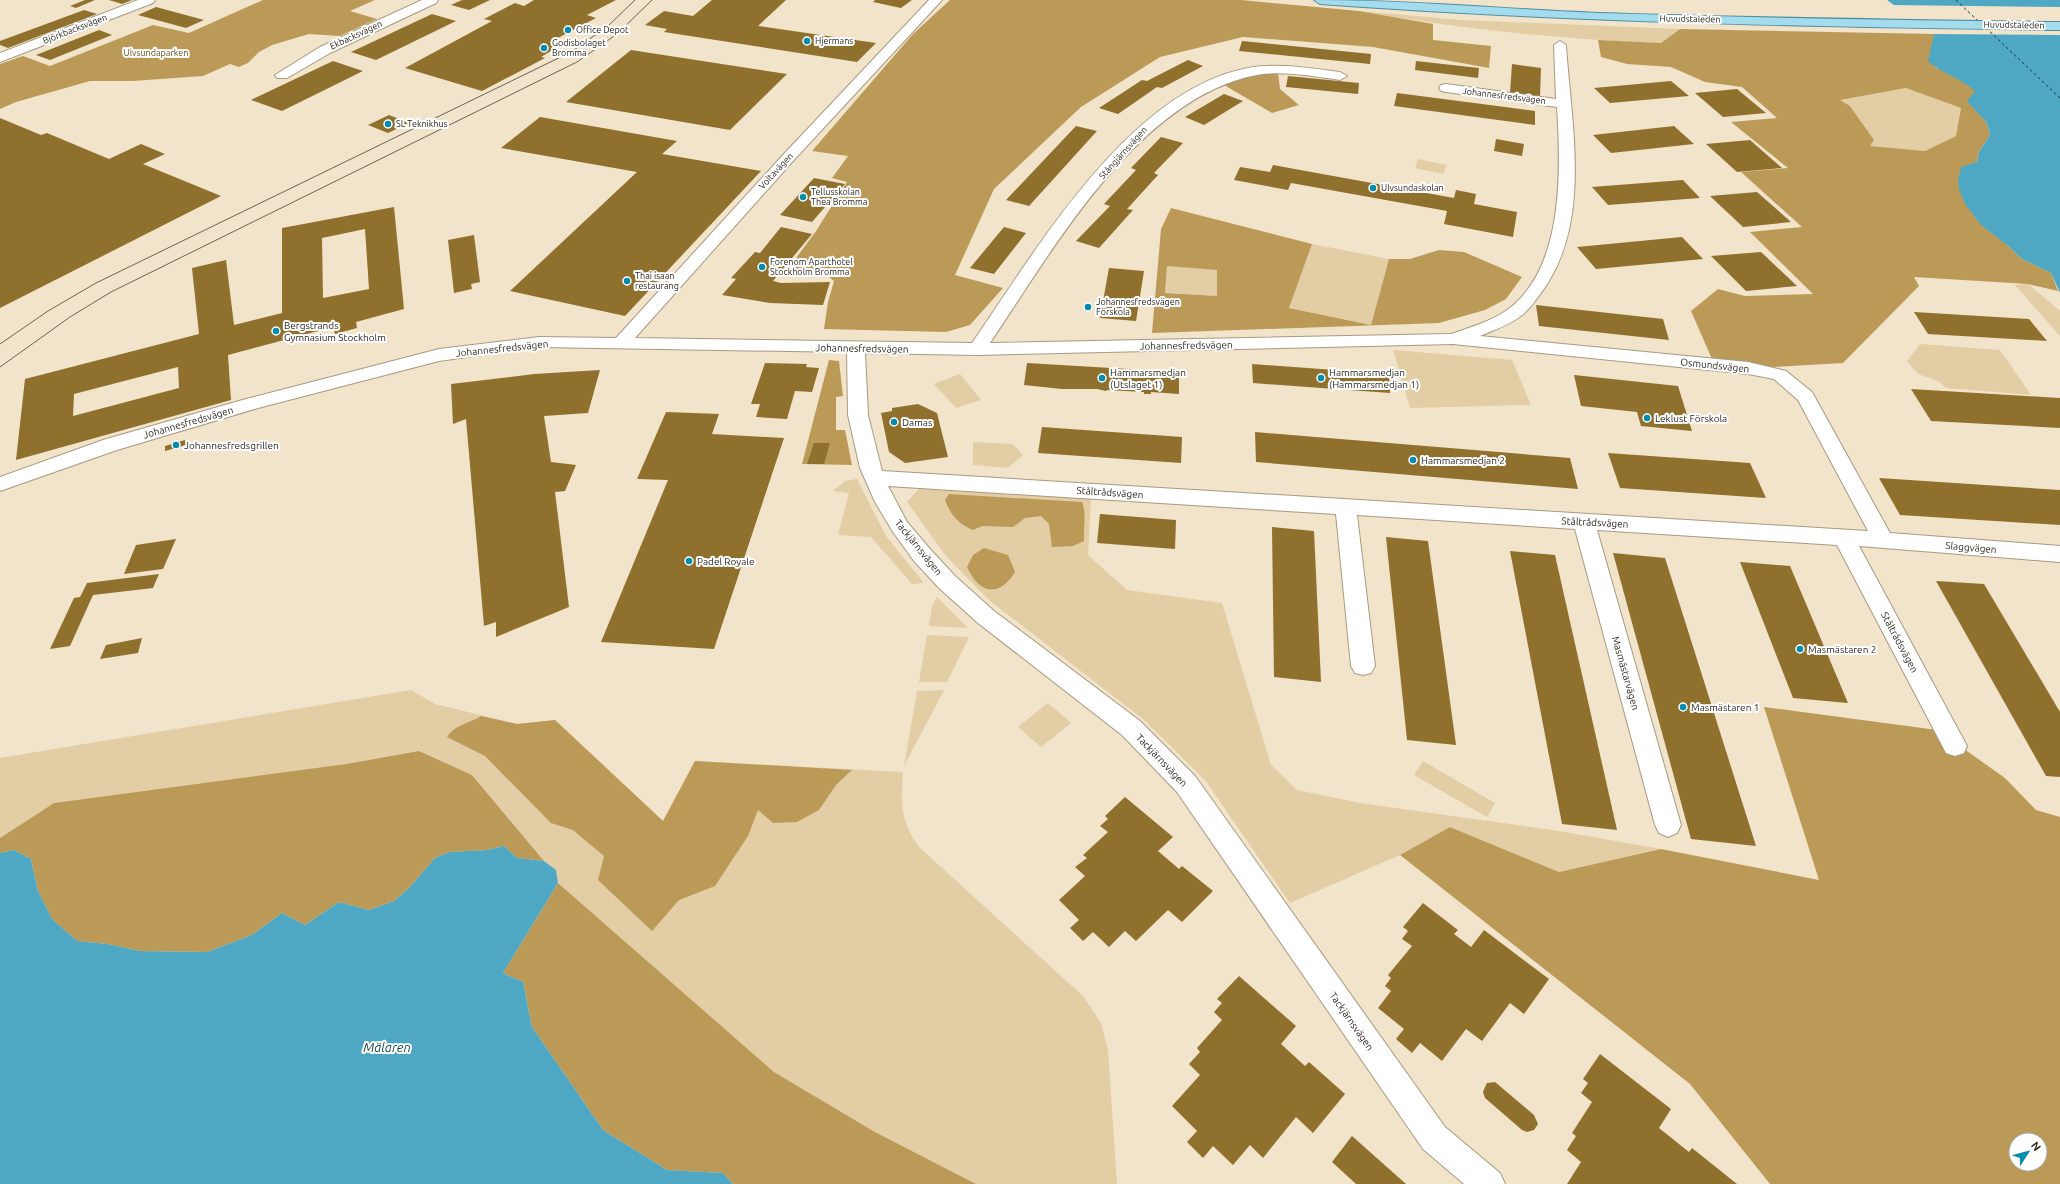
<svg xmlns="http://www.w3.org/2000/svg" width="2060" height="1184" viewBox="0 0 2060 1184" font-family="Ubuntu,sans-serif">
<rect width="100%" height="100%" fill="#f1e4ca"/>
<g fill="#e2cda5">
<path d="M 1359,11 L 1461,20 L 1680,29 L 1661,43 C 1560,39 1459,29 1359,11 Z"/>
<polygon points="1907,88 1961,108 1956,136 1925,151 1869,146 1874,140 1850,106 1839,100"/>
<polygon points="1418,159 1447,165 1443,174 1415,168"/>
<polygon points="1312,244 1389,259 1371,325 1289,308"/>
<polygon points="1167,266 1217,269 1217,296 1165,293"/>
<polygon points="2028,284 2060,311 2060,336 2015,285"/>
<polygon points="1920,344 2000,350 2031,395 1946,388 1940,382 1918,374 1907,361"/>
<polygon points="1393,350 1512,360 1531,405 1410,408"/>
<polygon points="960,374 981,400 956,408 934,384"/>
<polygon points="973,442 1013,444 1023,455 1008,468 973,465"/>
<polygon points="857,479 886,536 924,583 912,584 871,537 838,535 849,493 833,491 845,481"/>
<polygon points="919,489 1091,497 1088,555 1127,590 1222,603 1271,765 1297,790 1360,803 1559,831 1661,849 1559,872 1450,827 1400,855 1290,903 1205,780 1143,719 990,601 946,556 907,502"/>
<polygon points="937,597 968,628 929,626 932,606"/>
<polygon points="927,635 969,637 947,682 919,682"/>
<path d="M 411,690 L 435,704 L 517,724 L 555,720 L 663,821 L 695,761 L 903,772 C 901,802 900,821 919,847 L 1083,996 L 1101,1023 L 1108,1050 L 1117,1184 L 976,1184 L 875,1132 L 774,1072 L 558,883 L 556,870 L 544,861 L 472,775 L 419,751 L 346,764 L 54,803 L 0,838 L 0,758 Z"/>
<polygon points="944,690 904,766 917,691"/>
<polygon points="1048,703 1071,723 1041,747 1018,727"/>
<polygon points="1423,761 1495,803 1487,817 1414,775"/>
</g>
<g fill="#bb9a58" fill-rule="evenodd">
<polygon points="263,0 375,0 350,11 377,19 340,36 309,34 272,45 259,52 248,63 239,67 230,64 203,76 133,81 90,81 16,102 0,109 0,64 23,56 50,66 153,25 189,33"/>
<polygon points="950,0 1241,0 1359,11 1433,24 1433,40 1491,46 1489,68 1373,47 1243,37 1160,57 1081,107 994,189 955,275 1003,288 970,325 946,332 824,329 828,302 834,281 824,273 785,273 816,231 847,182 832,178 848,156 812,151 913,34"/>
<path d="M 1680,29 L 1934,34 L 1935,67 L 1966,82 L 1976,91 L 1968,101 L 1987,123 L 1990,135 L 1979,152 L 1977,162 L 2007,245 L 2022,259 L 2051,273 L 2058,291 L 2028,284 L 1914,277 L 1919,286 L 1843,363 L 1774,367 L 1712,359 L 1691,311 L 1718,289 L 1745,296 L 1813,294 L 1750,232 L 1802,227 L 1741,172 L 1788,168 L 1731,122 L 1777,118 L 1742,87 L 1705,82 L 1671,67 L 1627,64 L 1601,57 L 1598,40 L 1661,43 ZM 1906,88 L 1961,108 L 1956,136 L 1925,151 L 1870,146 L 1874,140 L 1850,106 L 1840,100 Z"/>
<polygon points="1278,72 1280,89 1299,105 1272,113 1224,85 1250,76"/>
<path d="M 1171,208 L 1312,244 L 1289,308 L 1371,325 L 1389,259 L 1410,259 L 1439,250 L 1464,252 L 1522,277 L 1506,299 L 1485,310 L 1439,323 L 1152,333 L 1161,229 ZM 1167,266 L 1217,270 L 1217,296 L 1165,293 Z"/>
<polygon points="829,360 839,361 843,396 836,397 836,430 845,430 852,465 802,464"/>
<path d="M 949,494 L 1082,502 C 1087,515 1083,526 1084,541 L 1073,546 L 1052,547 L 1049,524 L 1041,516 L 1025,518 L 1013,527 L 982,526 L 973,530 C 959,525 950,514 945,500 Z"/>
<path d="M 984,548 L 1008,555 L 1015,572 C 998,599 979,593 967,567 L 973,555 Z"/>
<path d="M 1764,707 L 1937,730 L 2005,778 L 2036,810 L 2060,817 L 2060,1184 L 1770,1184 L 1690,1084 L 1400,855 L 1450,827 L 1559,872 L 1661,849 L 1819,880 ZM 2016,1140 L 2040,1140 L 2040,1164 L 2016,1164 Z"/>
<path d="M 481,716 L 517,724 L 555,720 L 663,821 L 695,761 L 852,770 L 836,785 L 819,810 L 797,822 L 773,823 L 758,810 L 748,836 L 715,886 L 679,900 L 652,931 L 598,880 L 604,856 L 573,830 L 551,823 L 485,756 L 447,737 C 456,724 468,724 481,716 Z"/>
<polygon points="419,751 472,775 544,861 517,858 504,846 487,850 449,852 435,858 409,888 394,901 369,910 339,902 305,925 282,913 252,935 207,952 140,951 108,944 77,941 52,919 38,891 31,859 14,850 0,853 0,838 54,803 346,764"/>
<polygon points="558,883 774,1072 875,1132 976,1184 733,1184 723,1173 667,1170 603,1130 532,1027 523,982 503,973"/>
</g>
<g fill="#4fa8c3">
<path d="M 1887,0 L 2060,0 L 2060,293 L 2051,273 L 2022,259 L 2007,245 L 1981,225 L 1965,204 L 1959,189 L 1958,180 L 1961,167 L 1977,162 L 1979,152 L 1990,135 L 1987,123 L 1967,101 L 1975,91 C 1961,78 1942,74 1928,61 L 1934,34 Z"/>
<polygon points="504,846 517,858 544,861 556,870 558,883 503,973 523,982 532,1027 603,1130 667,1170 723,1173 733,1184 0,1184 0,853 14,850 31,859 38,891 52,919 77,941 108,944 140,951 207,952 252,935 282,913 305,925 339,902 369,910 394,901 409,888 435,858 449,852 487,850"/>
</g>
<polygon fill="#f1e4ca" points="1891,5 2060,7 2060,35 1930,34"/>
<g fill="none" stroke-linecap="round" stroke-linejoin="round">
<g stroke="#133c48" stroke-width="1" stroke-dasharray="3 2.5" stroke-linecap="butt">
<polyline points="1956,0 1978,21"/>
<polyline points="1986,28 2060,98"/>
</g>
</g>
<g fill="#8f702d" fill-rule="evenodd">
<polygon points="85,0 95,0 76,8 70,6"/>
<polygon points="109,0 132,0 122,4"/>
<polygon points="462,0 490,0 469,10 451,5"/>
<polygon points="534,0 616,0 587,15 596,18 552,41 559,46 541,57 545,58 482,91 405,68 492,21 484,19 515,3 524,6"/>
<polygon points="712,0 786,0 758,26 876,43 857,62 664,32 667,29 645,25 664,11 693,16"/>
<polygon points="875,0 912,0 901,8 873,2"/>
<polygon points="156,7 204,20 186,28 138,15"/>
<polygon points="84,10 97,14 8,48 0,45 0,41"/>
<polygon points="432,14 456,21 376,60 351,52"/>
<polygon points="99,30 112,35 50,60 36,55"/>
<polygon points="1242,41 1371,54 1370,64 1239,51"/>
<polygon points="631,50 787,74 730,130 566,102"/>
<polygon points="1188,60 1203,66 1162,88 1157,87 1118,114 1099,108 1142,80 1147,81"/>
<polygon points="333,61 363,71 282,111 251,100"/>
<polygon points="1416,61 1479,68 1478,78 1415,70"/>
<polygon points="1512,64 1541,68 1540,97 1510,93"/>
<polygon points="1288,76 1359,83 1358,94 1286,87"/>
<polygon points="1671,81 1689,96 1610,103 1594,88"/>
<polygon points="1737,89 1766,113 1723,117 1695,93"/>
<polygon points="1397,93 1535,111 1535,125 1394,106"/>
<polygon points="1224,94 1243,101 1204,125 1185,117"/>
<polygon points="389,115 409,123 388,133 368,125"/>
<polygon points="540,117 677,141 662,154 761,171 625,316 510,291 637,172 501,148"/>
<polygon points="0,118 41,135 47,133 109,159 141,144 165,154 143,164 221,196 0,308"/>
<polygon points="1076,126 1097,131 1029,206 1006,200"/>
<polygon points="1674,126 1694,144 1611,153 1593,135"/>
<polygon points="1161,137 1183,143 1154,173 1158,175 1127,209 1133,210 1099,248 1076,241 1110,206 1104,204 1136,170 1131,168"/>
<polygon points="1496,139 1524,144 1522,156 1494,151"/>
<polygon points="1750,140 1782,168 1737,172 1706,144"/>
<polygon points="1273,165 1454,198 1456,190 1476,194 1474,204 1517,212 1513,237 1444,224 1447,211 1291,183 1288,190 1234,180 1240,167 1270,172"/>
<polygon points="814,178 845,184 812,222 780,215"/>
<polygon points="1683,180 1700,198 1608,205 1592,187"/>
<polygon points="1757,192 1791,222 1743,227 1710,196"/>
<path d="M 394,207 L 404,309 L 356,322 L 357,328 L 335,334 L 333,327 L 228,355 L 231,400 L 16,460 L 25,379 L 199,334 L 192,268 L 226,260 L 234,325 L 282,313 L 282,228 ZM 365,229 L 369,289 L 323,298 L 322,238 ZM 178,367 L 179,388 L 73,416 L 74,394 Z"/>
<polygon points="781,227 812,234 773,281 781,283 830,282 823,305 770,303 722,295 736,279 731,278 755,252 760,253"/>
<polygon points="1004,227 1026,233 994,274 970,268"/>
<polygon points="474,235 480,282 471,284 472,289 454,293 448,240"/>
<polygon points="1682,237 1703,259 1596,269 1577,247"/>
<polygon points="1761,252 1797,286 1746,291 1711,256"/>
<polygon points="1109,268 1144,271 1136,321 1100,318"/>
<polygon points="1536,305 1663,319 1669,340 1539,326"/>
<polygon points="1914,312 2029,319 2047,341 1928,334"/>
<polygon points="765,363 807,364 806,367 819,368 812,392 795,391 787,419 756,417 760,404 751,404"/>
<polygon points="1027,363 1179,372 1179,394 1151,392 1151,394 1144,394 1144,392 1107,390 1106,391 1097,389 1062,389 1024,385"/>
<polygon points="1252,364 1389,374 1390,393 1253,383"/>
<polygon points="600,370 588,413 544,416 551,462 576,465 565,491 555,492 569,607 496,637 496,622 484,626 466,419 453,424 451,384 534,374"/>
<polygon points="1574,375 1678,386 1692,431 1641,426 1637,412 1581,406"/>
<polygon points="1911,389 2060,398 2060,428 1931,421"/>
<polygon points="918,404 937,413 948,457 905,463 889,452 881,413 892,411 892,408"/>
<polygon points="666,412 719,414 712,434 784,438 714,649 601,642 668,480 637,479"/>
<polygon points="1042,427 1182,437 1181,463 1038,453"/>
<polygon points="1255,432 1570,458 1578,489 1256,462"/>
<polygon points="185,440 186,445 165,451 165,446"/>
<polygon points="814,443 830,443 824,464 807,464"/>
<polygon points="1608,453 1750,463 1766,498 1620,488"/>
<polygon points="1879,478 2060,490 2060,525 1900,515"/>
<polygon points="1100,514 1176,520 1175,549 1097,543"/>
<polygon points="1272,527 1314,531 1321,682 1274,677"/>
<polygon points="1386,537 1428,541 1456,745 1407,740"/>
<polygon points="176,539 163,569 124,574 136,545"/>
<polygon points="1510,551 1555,555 1617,830 1562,824"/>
<polygon points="1613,553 1665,558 1756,846 1691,839"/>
<polygon points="1740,562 1790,566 1848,703 1793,698"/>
<polygon points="159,574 153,588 93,595 70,646 50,649 74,598 80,597 87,583"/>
<polygon points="1936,581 1984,584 2060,712 2060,777 2046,776"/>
<polygon points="142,638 138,653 100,659 106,645"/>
<polygon points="1125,797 1173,837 1158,851 1179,869 1182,866 1213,891 1182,922 1168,910 1136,941 1125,931 1109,947 1093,932 1083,941 1070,928 1079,920 1059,900 1085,876 1075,867 1087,858 1083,855 1108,832 1100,826 1108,819 1105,816"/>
<polygon points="1423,903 1458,930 1454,934 1471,947 1484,930 1549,979 1524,1014 1510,1003 1482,1041 1466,1029 1442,1061 1420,1043 1412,1053 1396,1039 1404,1029 1378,1008 1391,991 1385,986 1391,978 1388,975 1412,946 1402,939 1408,931 1403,927"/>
<polygon points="1239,976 1296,1026 1281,1044 1305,1066 1309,1062 1345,1094 1313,1133 1296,1117 1263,1158 1250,1145 1233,1165 1213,1146 1203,1158 1187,1142 1197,1131 1172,1106 1200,1075 1189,1064 1200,1052 1197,1048 1222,1020 1214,1012 1222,1003 1217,999"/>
<polygon points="1600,1054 1671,1109 1659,1128 1689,1152 1692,1148 1737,1184 1567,1184 1581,1162 1567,1150 1576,1136 1572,1133 1592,1102 1581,1093 1588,1083 1583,1079"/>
<polygon points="1495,1082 1534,1115 1538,1124 1534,1130 1527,1132 1522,1130 1485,1098 1483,1092 1485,1087 1487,1083"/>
<polygon points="1352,1136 1406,1184 1356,1184 1332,1162"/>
</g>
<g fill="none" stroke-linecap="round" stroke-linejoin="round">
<defs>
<g id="minor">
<polygon points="138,0 155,0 153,3 0,62 0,53"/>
<polygon points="422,0 438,0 436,3 330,53 287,78 277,78 275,75 320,47"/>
<path d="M 929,0 L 942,0 L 793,161 L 635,338 L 972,343 C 1036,251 1126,95 1243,69 C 1275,62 1308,68 1340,72 L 1347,76 L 1340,80 C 1310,76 1276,69 1247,77 C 1133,107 1052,251 990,343 L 1451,334 C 1471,327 1493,321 1510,308 C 1564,265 1561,170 1557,107 L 1446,92 L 1441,91 L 1439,88 L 1441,85 L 1446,84 L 1556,99 L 1554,45 L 1560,41 L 1566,45 C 1571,125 1593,223 1541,293 C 1535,301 1529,310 1521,316 C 1509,325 1494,330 1480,336 L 1748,362 L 1786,371 L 1812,392 L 1890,533 L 2060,546 L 2060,562 L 1859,546 L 1967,746 L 1964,753 L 1955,756 L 1946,753 L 1837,545 L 1597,530 L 1681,825 L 1677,833 L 1668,837 L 1659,833 L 1655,825 L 1575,529 L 1357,515 L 1375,666 L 1371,673 L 1363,675 L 1355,673 L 1351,666 L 1336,514 L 888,486 L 907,522 L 930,549 L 955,576 L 994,611 L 1140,721 L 1195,776 L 1445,1127 L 1500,1173 L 1505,1184 L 1464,1184 L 1423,1149 L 1177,792 L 1122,735 L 978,623 L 939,588 L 914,561 L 893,532 L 875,502 L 860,468 L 848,415 L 847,352 L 539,347 L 439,361 L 258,408 L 117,450 L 0,491 L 0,477 L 103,440 L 246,399 L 439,349 L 539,337 L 616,338 L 783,155 ZM 1453,344 L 1748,374 L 1774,379 L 1798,400 L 1868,531 L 882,471 L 868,415 L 865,353 L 977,355 Z"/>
</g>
<path id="major" d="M 1314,0 C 1409,0 1504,9 1599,13 C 1752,18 1906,20 2060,22 L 2060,30 C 1813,27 1566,22 1320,4 Z"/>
</defs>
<use href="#minor" stroke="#a69a81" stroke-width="2"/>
<use href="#major" stroke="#528e9e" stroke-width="2"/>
<use href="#minor" fill="#fff" fill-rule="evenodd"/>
<use href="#major" fill="#a3dcee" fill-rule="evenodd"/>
<g stroke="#6b6355" stroke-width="1">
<polyline points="0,344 48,311 96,283 571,52 608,26 635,0"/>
<polyline points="0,367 70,317 111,292 577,62 617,34 652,0"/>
</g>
</g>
<g fill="#038cab" stroke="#fff" stroke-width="1.5">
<circle cx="568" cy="30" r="4"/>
<circle cx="807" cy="41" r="4"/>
<circle cx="544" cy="48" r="4"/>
<circle cx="388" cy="124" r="4"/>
<circle cx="1373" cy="188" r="4"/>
<circle cx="803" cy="197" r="4"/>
<circle cx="762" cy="267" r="4"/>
<circle cx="627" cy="281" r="4"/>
<circle cx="1088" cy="307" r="4"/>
<circle cx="276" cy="331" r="4"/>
<circle cx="1102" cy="378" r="4"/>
<circle cx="1321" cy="378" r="4"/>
<circle cx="1647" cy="418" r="4"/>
<circle cx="894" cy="422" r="4"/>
<circle cx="176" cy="445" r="4"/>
<circle cx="1413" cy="460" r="4"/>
<circle cx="689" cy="561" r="4"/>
<circle cx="1800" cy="649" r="4"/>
<circle cx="1683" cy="707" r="4"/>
</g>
<g text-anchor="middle" stroke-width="4" stroke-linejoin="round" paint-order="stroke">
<g font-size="9" fill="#2d281f" stroke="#fff">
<text transform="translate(1690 19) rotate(1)" y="3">Huvudstaleden</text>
<text transform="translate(2014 25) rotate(1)" y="3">Huvudstaleden</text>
<text transform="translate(75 29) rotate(-21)" y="3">Björkbacksvägen</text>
<text transform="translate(356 35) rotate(-25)" y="3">Ekbacksvägen</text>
<text transform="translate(1504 96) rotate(7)" y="3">Johannesfredsvägen</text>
<text transform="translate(1123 153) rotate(-48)" y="3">Stångjärnsvägen</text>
<text transform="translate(776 171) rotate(-47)" y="3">Voltavägen</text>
</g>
<g font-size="9" fill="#2d281f" stroke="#fff" text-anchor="start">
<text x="576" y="33">Office Depot</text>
<text x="815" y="44">Hjermans</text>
<text x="552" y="46">Godisbolaget<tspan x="552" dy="10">Bromma</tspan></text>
<text x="396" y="127">SL Teknikhus</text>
<text x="1381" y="191">Ulvsundaskolan</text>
<text x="811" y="195">Tellusskolan<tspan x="811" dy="10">Thea Bromma</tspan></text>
<text x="770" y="265">Forenom Aparthotel<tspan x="770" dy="10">Stockholm Bromma</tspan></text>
<text x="635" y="279">Thai isaan<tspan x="635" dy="10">restaurang</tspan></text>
<text x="1096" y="305">Johannesfredsvägen<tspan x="1096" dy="10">Förskola</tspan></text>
</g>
<g font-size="9" fill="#6a5320" stroke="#fff">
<text x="156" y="56">Ulvsundaparken</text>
</g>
<g font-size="10" fill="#2d281f" stroke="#fff" text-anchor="start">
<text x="284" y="329">Bergstrands<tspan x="284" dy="12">Gymnasium Stockholm</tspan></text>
<text x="1110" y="376">Hammarsmedjan<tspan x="1110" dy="12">(Utslaget 1)</tspan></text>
<text x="1329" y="376">Hammarsmedjan<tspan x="1329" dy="12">(Hammarsmedjan 1)</tspan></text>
<text x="1655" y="422">Leklust Förskola</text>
<text x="902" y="426">Damas</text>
<text x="184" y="449">Johannesfredsgrillen</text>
<text x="1421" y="464">Hammarsmedjan 2</text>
<text x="697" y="565">Padel Royale</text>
<text x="1808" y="653">Masmästaren 2</text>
<text x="1691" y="711">Masmästaren 1</text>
</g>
<g font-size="10" fill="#2d281f" stroke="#fff">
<text transform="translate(1186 345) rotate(-1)" y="4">Johannesfredsvägen</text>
<text transform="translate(502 348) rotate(-6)" y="4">Johannesfredsvägen</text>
<text transform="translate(862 348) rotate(1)" y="4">Johannesfredsvägen</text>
<text transform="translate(1715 365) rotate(6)" y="4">Osmundsvägen</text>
<text transform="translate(188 422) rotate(-16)" y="4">Johannesfredsvägen</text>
<text transform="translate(1110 492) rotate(4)" y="4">Ståltrådsvägen</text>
<text transform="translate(1595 522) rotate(3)" y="4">Ståltrådsvägen</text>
<text transform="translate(919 547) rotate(51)" y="4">Tackjärnsvägen</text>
<text transform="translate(1971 547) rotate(5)" y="4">Slaggvägen</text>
<text transform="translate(1900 642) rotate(62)" y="4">Ståltrådsvägen</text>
<text transform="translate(1626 673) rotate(74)" y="4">Masmästarvägen</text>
<text transform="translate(1162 760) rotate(46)" y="4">Tackjärnsvägen</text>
<text transform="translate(1352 1021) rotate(55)" y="4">Tackjärnsvägen</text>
</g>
<g font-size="13" font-style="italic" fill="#133c48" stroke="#fff">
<text x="387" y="1052">Mälaren</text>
</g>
</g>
<g transform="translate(2028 1152) rotate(54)"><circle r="19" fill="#ffffff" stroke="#aba9a5"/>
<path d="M0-3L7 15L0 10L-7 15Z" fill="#038cab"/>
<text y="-6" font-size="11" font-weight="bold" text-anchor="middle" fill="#2d281f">N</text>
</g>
</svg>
